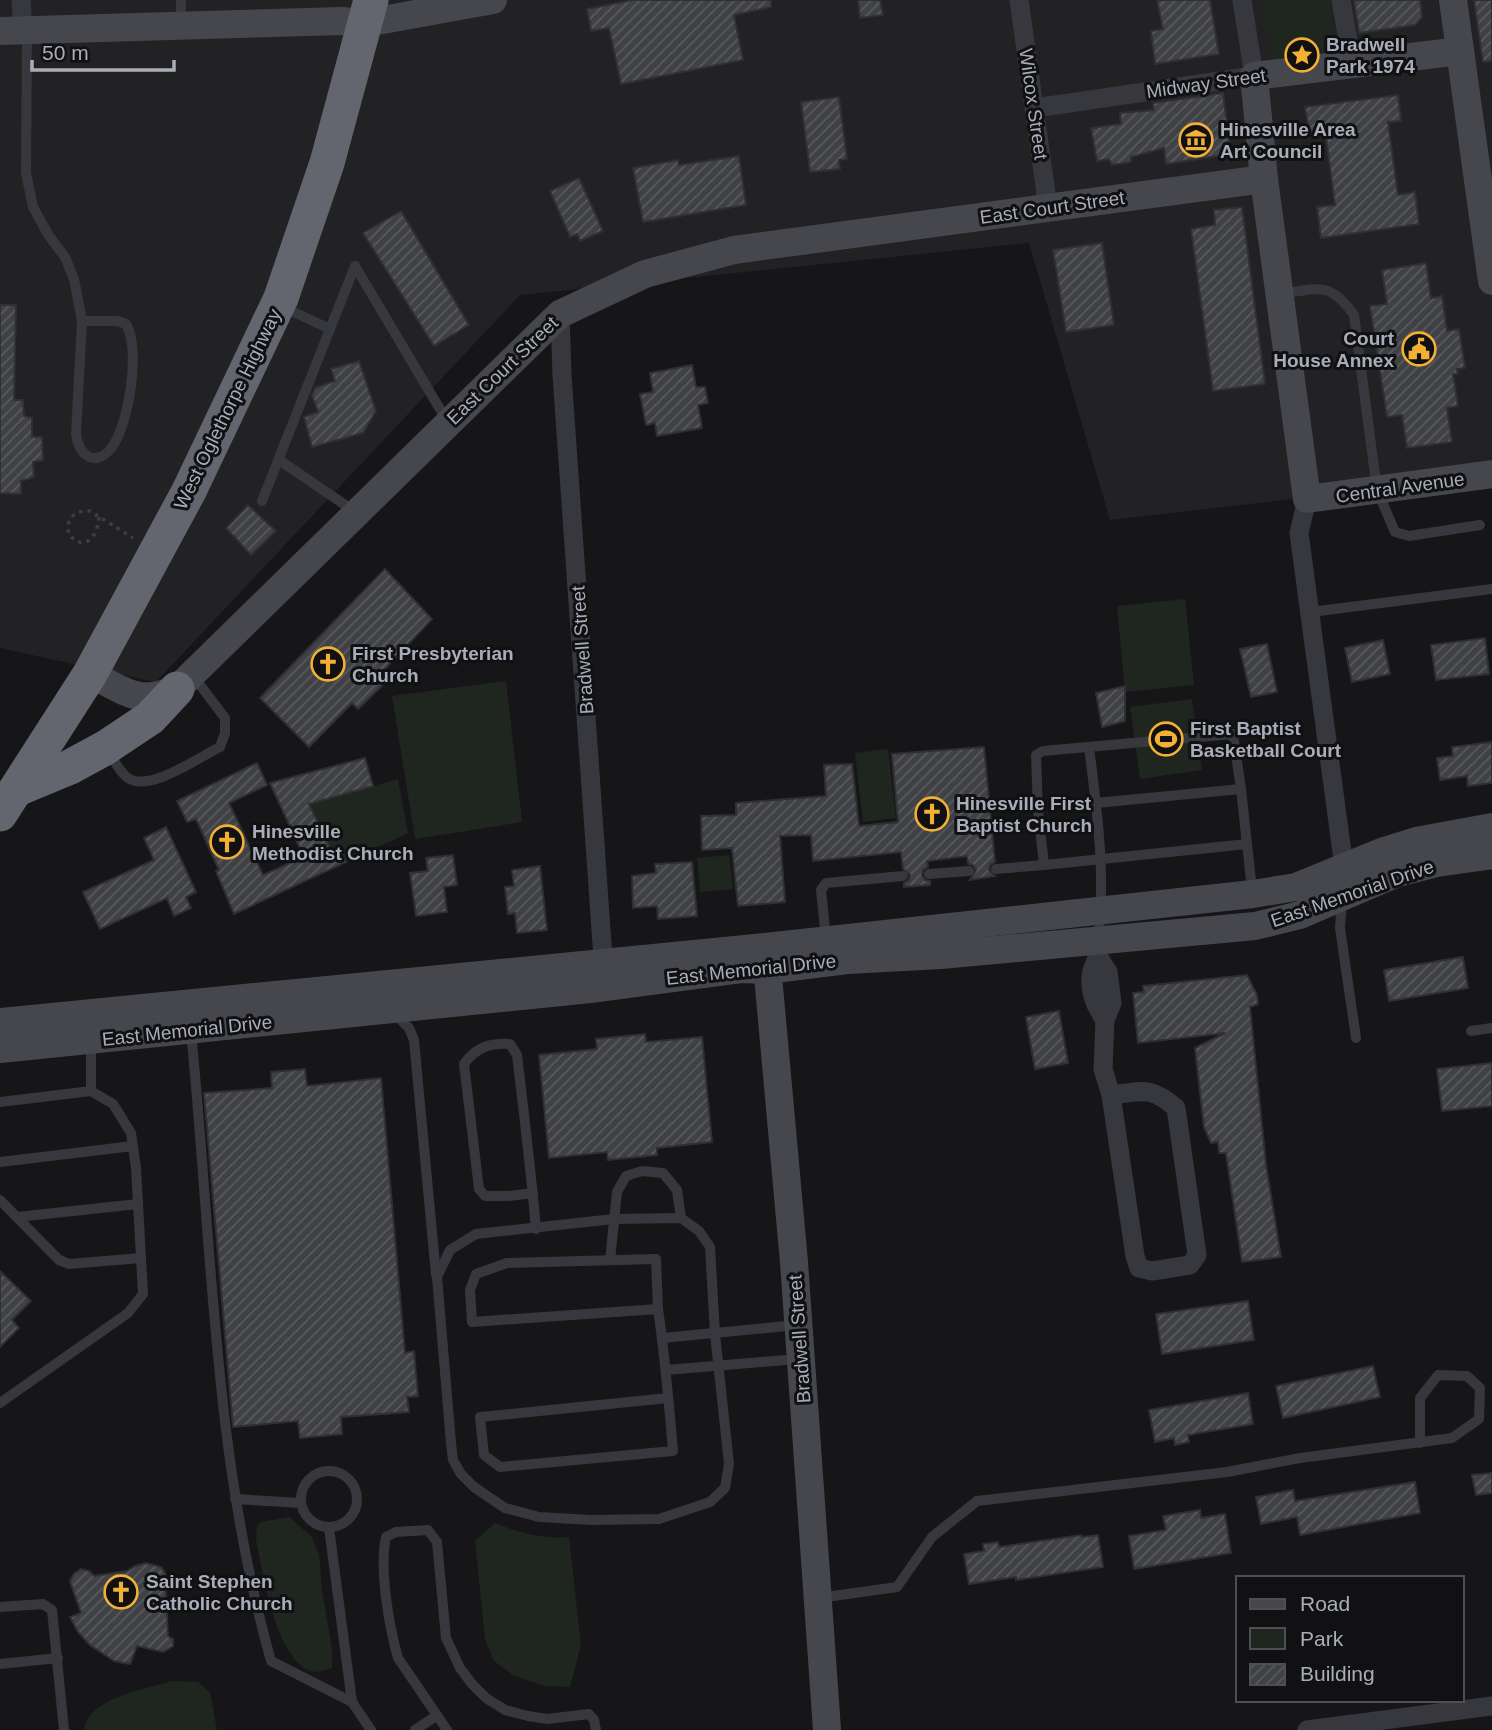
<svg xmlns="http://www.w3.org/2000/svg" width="1492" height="1730" viewBox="0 0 1492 1730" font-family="Arial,sans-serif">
<defs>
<pattern id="building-hatch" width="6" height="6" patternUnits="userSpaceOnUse" patternTransform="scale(1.75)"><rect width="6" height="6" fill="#404145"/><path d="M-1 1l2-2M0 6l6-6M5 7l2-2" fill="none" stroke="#595a5e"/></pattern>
</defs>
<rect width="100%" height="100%" fill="#161618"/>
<polygon fill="#222225" points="0,0 1492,0 1492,470 1293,499 1110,520 1029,243 520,295 156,682 0,648"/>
<g fill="#1e261f">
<path d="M 1261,0 L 1330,0 C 1333,20 1339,39 1328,56 L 1278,63 L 1270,53 Z"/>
<polygon points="1185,599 1194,685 1125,692 1117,606"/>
<polygon points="506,681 522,822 415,839 392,696"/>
<polygon points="1192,699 1202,770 1140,779 1130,707"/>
<polygon points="888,749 896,818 863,822 855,753"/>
<polygon points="398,779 408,833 346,862 340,846 331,850 309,804"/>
<polygon points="729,855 733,889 700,892 697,858"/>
<path d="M 289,1517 L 311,1536 L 319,1554 L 322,1589 L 332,1649 L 332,1668 C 328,1669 320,1672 316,1672 C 277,1669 262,1569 256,1539 L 257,1527 L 261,1522 Z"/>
<path d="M 495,1523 C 520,1533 542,1539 569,1537 L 581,1645 L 570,1687 L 544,1686 L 513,1675 L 494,1661 L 485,1639 L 475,1541 Z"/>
<path d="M 172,1681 L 198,1682 L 210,1692 L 217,1730 L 84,1730 C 88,1698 146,1689 172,1681 Z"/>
</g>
<g fill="url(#building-hatch)" stroke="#303034" stroke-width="2">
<polygon points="633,0 771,0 771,7 734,15 743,60 621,84 609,28 591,31 587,9"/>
<polygon points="858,0 880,0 883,15 860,18"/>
<polygon points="1157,0 1210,0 1219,54 1155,64 1151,31 1163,29"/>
<polygon points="1354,0 1420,0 1422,17 1415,25 1359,33"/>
<polygon points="1474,0 1492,0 1492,61 1483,62"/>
<polygon points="1223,93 1231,154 1166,164 1164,148 1131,157 1131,162 1112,165 1109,159 1097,161 1091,128 1121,124 1120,113 1154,110 1153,103"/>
<polygon points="1398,95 1401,121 1388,122 1398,195 1415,192 1419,224 1321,238 1317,207 1335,205 1325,130 1309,132 1305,107"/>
<polygon points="839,97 847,159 839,160 840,169 810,172 801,102"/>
<polygon points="739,156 746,205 643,222 633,168 678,160 679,165"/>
<polygon points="579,178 603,231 580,241 577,234 570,237 550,191"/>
<polygon points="1242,207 1265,384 1213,391 1191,229 1215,225 1214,210"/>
<polygon points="401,211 469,325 434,346 363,233"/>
<polygon points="1102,243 1114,325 1066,332 1053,250"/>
<polygon points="1426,263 1431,298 1442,296 1447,331 1459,329 1465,368 1457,369 1458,374 1453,374 1458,406 1447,408 1452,442 1407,448 1402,415 1387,417 1370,306 1387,304 1382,270"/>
<polygon points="0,305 16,305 14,400 23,400 24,416 32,418 32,437 42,437 43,460 33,462 34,477 21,481 21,494 0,493"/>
<polygon points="359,361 376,411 363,433 312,447 304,417 318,412 312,395 315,388 335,381 331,369"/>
<polygon points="692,365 696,387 705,387 708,403 698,405 702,428 657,436 655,423 646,425 640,394 653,392 650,373"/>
<polygon points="248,505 276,531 251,555 226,528"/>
<polygon points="385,569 432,619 382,672 388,680 358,709 352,703 309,747 260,698"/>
<polygon points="1485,638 1489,674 1436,680 1431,645"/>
<polygon points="1383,640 1390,674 1352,682 1345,648"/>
<polygon points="1267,644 1277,692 1251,697 1240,649"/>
<polygon points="1125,686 1125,721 1102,727 1096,693"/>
<polygon points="1492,742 1492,783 1468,786 1467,776 1440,780 1437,758 1453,756 1452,747"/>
<polygon points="984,747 995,862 990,865 989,870 995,876 970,880 976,870 973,865 968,864 967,856 927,861 928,867 923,870 922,875 925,880 930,881 930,885 904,887 904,883 909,880 910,875 903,869 901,852 813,861 811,835 780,836 785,902 738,906 732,848 702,850 701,816 736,815 736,803 826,796 824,765 852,764 859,826 898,822 892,754"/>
<polygon points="365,758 373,786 309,804 331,850 340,846 346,862 234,914 216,871 219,870 196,819 187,822 177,801 257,763 267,785 229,803 263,875 304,857 270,783"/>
<polygon points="166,827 196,892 186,897 191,908 174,916 167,898 100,929 83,892 154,860 144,838"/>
<polygon points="453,855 457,885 444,887 447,912 416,916 410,873 428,871 426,858"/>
<polygon points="692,862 697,916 658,919 657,906 633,908 632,876 656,873 655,864"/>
<polygon points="540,866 547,930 517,933 515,913 508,914 505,887 514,886 512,870"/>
<polygon points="1463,957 1468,988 1389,1001 1384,970"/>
<polygon points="1247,975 1257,995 1258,1004 1250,1007 1266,1165 1281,1257 1242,1262 1226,1153 1219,1153 1218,1142 1211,1143 1204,1127 1195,1048 1225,1033 1138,1043 1133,993 1144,992 1143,986"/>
<polygon points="1059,1011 1068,1063 1035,1069 1026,1017"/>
<polygon points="645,1034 646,1042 702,1037 712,1142 657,1148 657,1155 608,1160 607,1152 549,1158 539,1055 597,1049 596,1039"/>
<polygon points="1492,1063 1492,1106 1442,1111 1437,1069"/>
<polygon points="305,1069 307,1086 381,1078 405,1353 414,1351 418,1396 407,1397 409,1412 341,1417 342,1434 300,1438 298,1421 233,1427 204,1093 272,1088 271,1072"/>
<polygon points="0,1271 31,1301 12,1320 19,1328 0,1347"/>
<polygon points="1248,1301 1254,1340 1162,1354 1156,1314"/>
<polygon points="1373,1366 1380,1397 1283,1418 1276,1386"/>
<polygon points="1248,1393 1253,1424 1188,1435 1189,1442 1175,1445 1174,1438 1155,1442 1149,1410"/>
<polygon points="1492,1473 1492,1493 1476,1495 1472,1475"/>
<polygon points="1415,1482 1420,1513 1300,1535 1297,1517 1261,1524 1256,1497 1293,1490 1295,1501"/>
<polygon points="1200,1510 1201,1518 1225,1514 1231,1553 1134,1569 1129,1536 1166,1530 1163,1516"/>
<polygon points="1081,1535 1082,1537 1098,1535 1103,1567 1016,1580 1016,1577 969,1584 964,1554 984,1551 983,1544 998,1542 999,1547"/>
<polygon points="146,1563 161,1567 165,1573 168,1636 173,1639 173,1646 163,1652 137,1646 130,1664 114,1661 90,1645 78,1632 70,1617 81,1613 70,1581 74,1574 81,1569 89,1571 94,1576 127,1571 135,1566"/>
</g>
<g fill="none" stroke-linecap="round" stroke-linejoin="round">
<path stroke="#3d3f44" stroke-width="3.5" stroke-dasharray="3.5 5" stroke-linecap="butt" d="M 99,517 C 98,535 86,553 69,535 C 65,519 74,510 90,511 L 133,538"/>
<g stroke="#37383d" stroke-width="10">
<polyline points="181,0 181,25"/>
<path d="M 27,34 L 26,173 L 33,207 L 49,236 L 65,257 L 74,279 L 82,321 L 76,434 C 79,455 95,469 112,447 C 129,424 141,348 126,324 L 118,321 L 82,321"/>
<path d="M 1280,294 C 1318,289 1329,280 1354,315 L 1377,490 L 1395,532 L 1409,536 L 1480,525"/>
<polyline points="330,329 355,266 447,421"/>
<polyline points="279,460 354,511"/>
<polyline points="262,501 330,329 285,308"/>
<polyline points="1311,612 1492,589"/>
<path d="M 1089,747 C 1097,811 1106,874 1098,938"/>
<path d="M 108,751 C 114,760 120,773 128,778 C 149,793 199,757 220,747 L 225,733 L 225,718 L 194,677"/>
<polyline points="1241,789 1233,734 1043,751 1036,755 1038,811 1044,865 1247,844 1252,890"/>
<polyline points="1096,803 1241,789 1247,844"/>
<polyline points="996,869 1044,865"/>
<polyline points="929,874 969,871"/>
<polyline points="1342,899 1340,928 1356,1038"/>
<polyline points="826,939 821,890 826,883 903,876"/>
<polyline points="395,1014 409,1028 414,1040 436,1275"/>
<polyline points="1471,1031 1492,1028"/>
<path d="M 191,1032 C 212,1241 213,1457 271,1661 L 352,1702"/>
<polyline points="0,1102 91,1091 91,1041"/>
<polyline points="0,1162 133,1146"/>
<path d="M 533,1193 L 509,1196 L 485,1196 L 479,1189 L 464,1064 C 476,1047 490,1043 510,1044 L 517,1055 C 524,1113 531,1171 536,1229"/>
<polyline points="0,1200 59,1260 69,1264 141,1258"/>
<polyline points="17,1217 138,1204"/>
<polygon points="681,1218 699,1231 710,1247 715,1334 729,1464 725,1488 710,1502 659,1519 592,1520 539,1517 505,1508 474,1487 461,1474 453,1460 451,1443 437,1277 450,1250 476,1234 614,1219"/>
<polyline points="610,1260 617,1192 626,1176 642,1171 663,1173 677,1190 681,1218"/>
<path d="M 658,1309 L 656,1259 L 507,1263 L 476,1274 L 470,1290 L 472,1322 L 658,1309 C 665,1356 669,1404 673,1451 L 500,1467 L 484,1455 L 480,1417 L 668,1398"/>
<polyline points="662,1338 797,1325"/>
<polyline points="666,1370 798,1359"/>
<polyline points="0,1403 128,1313 143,1294 136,1168 131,1133 113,1104 91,1091"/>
<circle cx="329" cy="1499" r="28"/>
<polyline points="235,1499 301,1503"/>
<polyline points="329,1528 352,1702 371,1730"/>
<polyline points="819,1598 897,1587 932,1537 977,1501 1227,1472 1300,1458 1452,1438 1479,1419 1480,1388 1467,1376 1438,1375 1420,1398 1420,1443"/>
<polyline points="0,1607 43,1604 52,1610 64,1730"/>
<polyline points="0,1664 58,1658"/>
<polyline points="415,1730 436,1716"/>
<path d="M 447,1730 L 398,1658 C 389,1626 379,1569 386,1537 L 396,1532 L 428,1530 L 437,1542 L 446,1638 L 460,1668 L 472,1684 L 486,1698 L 505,1710 L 528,1716 L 547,1719 L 589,1714 L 594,1720 L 596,1730"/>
</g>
<g stroke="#37383d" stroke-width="19">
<polyline points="21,0 23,30"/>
<polyline points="1019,0 1048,208"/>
<polyline points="1341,0 1352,64"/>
<polyline points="1035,108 1254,76 1242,0"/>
<polyline points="560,314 562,375 604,972"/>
<polyline points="1307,499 1299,533 1344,867"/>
<path d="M 1098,949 C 1099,959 1094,963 1092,971 C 1088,989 1095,1006 1105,1020"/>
<path d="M 1099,958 L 1108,972 L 1112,1003 L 1105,1020 L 1103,1069 L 1111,1095 C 1142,1091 1151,1086 1176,1108 L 1197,1255 L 1190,1265 L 1152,1271 L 1139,1268 L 1135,1256 L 1111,1095"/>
<polyline points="1307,1730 1492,1706"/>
</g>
<g stroke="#45474d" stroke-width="28">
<polyline points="1453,0 1492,281"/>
<polyline points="0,31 342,21 366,23 493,0"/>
<polyline points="1460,51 1254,76 1264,179 1307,499 1492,474"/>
<path d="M 90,674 C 126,691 137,706 177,689 L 560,314 L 645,274 L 734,250 L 1264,179"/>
<polyline points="766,954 794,1262 827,1730"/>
<polyline points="0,1022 765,947 1253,894 1296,887 1384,851 1416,841 1492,827"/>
<polyline points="0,1049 590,989 741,969 767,970 847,960 941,955 1255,926 1300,915 1398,873 1437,863 1492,855"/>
</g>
<g stroke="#63666e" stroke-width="35">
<polyline points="17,789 70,767 105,748 150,718 177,689"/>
<polyline points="0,814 90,674 189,491 281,298 327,163 371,0"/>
</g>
</g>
<defs>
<symbol id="sight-ring" viewBox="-11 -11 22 22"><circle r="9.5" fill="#111113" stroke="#f2b134" stroke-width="1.5"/><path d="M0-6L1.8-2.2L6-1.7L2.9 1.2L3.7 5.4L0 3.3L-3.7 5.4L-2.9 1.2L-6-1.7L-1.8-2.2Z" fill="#f2b134"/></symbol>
<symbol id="museum-ring" viewBox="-11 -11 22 22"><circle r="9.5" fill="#111113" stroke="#f2b134" stroke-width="1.5"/><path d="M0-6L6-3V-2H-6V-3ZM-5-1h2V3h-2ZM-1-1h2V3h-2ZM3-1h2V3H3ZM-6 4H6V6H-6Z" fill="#f2b134"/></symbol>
<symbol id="civic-ring" viewBox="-11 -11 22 22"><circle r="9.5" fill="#111113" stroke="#f2b134" stroke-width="1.5"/><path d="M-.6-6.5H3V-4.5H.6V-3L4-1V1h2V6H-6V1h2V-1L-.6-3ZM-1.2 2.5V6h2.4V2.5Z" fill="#f2b134"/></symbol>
<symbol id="church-ring" viewBox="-11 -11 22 22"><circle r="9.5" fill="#111113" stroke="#f2b134" stroke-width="1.5"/><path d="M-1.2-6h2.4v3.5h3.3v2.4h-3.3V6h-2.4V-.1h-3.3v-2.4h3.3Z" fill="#f2b134"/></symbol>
<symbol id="stadium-ring" viewBox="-11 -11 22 22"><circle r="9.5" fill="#111113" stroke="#f2b134" stroke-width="1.5"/><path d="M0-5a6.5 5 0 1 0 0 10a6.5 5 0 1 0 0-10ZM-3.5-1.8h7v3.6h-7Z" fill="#f2b134"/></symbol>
</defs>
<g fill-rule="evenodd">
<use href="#sight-ring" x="1283" y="36" width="38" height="38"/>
<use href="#museum-ring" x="1177" y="121" width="38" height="38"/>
<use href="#civic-ring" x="1400" y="330" width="38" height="38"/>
<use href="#church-ring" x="309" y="645" width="38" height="38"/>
<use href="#stadium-ring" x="1147" y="720" width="38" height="38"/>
<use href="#church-ring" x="913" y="795" width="38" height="38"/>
<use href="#church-ring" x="208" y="823" width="38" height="38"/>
<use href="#church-ring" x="102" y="1573" width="38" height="38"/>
</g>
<g text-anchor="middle" stroke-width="6" stroke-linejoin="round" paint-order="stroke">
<g font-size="19" font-weight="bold" fill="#a8adb8" stroke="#111113" text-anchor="start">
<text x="1326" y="51">Bradwell<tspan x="1326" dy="22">Park 1974</tspan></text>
<text x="1220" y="136">Hinesville Area<tspan x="1220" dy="22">Art Council</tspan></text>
<text x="1394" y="345" text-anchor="end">Court<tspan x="1394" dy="22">House Annex</tspan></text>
<text x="352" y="660">First Presbyterian<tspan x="352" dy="22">Church</tspan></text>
<text x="1190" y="735">First Baptist<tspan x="1190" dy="22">Basketball Court</tspan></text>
<text x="956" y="810">Hinesville First<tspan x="956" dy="22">Baptist Church</tspan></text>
<text x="252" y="838">Hinesville<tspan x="252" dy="22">Methodist Church</tspan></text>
<text x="146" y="1588">Saint Stephen<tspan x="146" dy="22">Catholic Church</tspan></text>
</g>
<g font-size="19" fill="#a8adb8" stroke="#111113">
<text transform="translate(1206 83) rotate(-8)" y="7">Midway Street</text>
<text transform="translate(1034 104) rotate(82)" y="7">Wilcox Street</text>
<text transform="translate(1052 207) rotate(-8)" y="7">East Court Street</text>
<text transform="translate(502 370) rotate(-44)" y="7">East Court Street</text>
<text transform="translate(227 409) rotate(-64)" y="7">West Oglethorpe Highway</text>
<text transform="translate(1400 487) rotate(-8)" y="7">Central Avenue</text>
<text transform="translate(582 650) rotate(-94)" y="7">Bradwell Street</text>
<text transform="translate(1352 893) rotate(-19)" y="7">East Memorial Drive</text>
<text transform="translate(751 969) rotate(-6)" y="7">East Memorial Drive</text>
<text transform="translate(187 1030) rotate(-6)" y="7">East Memorial Drive</text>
<text transform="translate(799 1339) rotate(-94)" y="7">Bradwell Street</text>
</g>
</g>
<rect x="1236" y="1576" width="228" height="126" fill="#111113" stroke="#4d4f55" stroke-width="2"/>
<rect x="1250" y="1599" width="35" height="10" fill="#45474d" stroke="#4d4f55" stroke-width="2"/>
<text x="1300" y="1611" font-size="21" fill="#a8adb8">Road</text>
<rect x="1250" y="1628" width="35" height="21" fill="#1e261f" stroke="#4d4f55" stroke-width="2"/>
<text x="1300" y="1646" font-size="21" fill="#a8adb8">Park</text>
<rect x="1250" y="1664" width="35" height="21" fill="url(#building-hatch)" stroke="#4d4f55" stroke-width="2"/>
<text x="1300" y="1681" font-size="21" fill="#a8adb8">Building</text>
<path d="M32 60v10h142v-10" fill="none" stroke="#a8adb8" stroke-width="3.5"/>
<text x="42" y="60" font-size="21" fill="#a8adb8" stroke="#111113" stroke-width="5" paint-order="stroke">50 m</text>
</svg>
